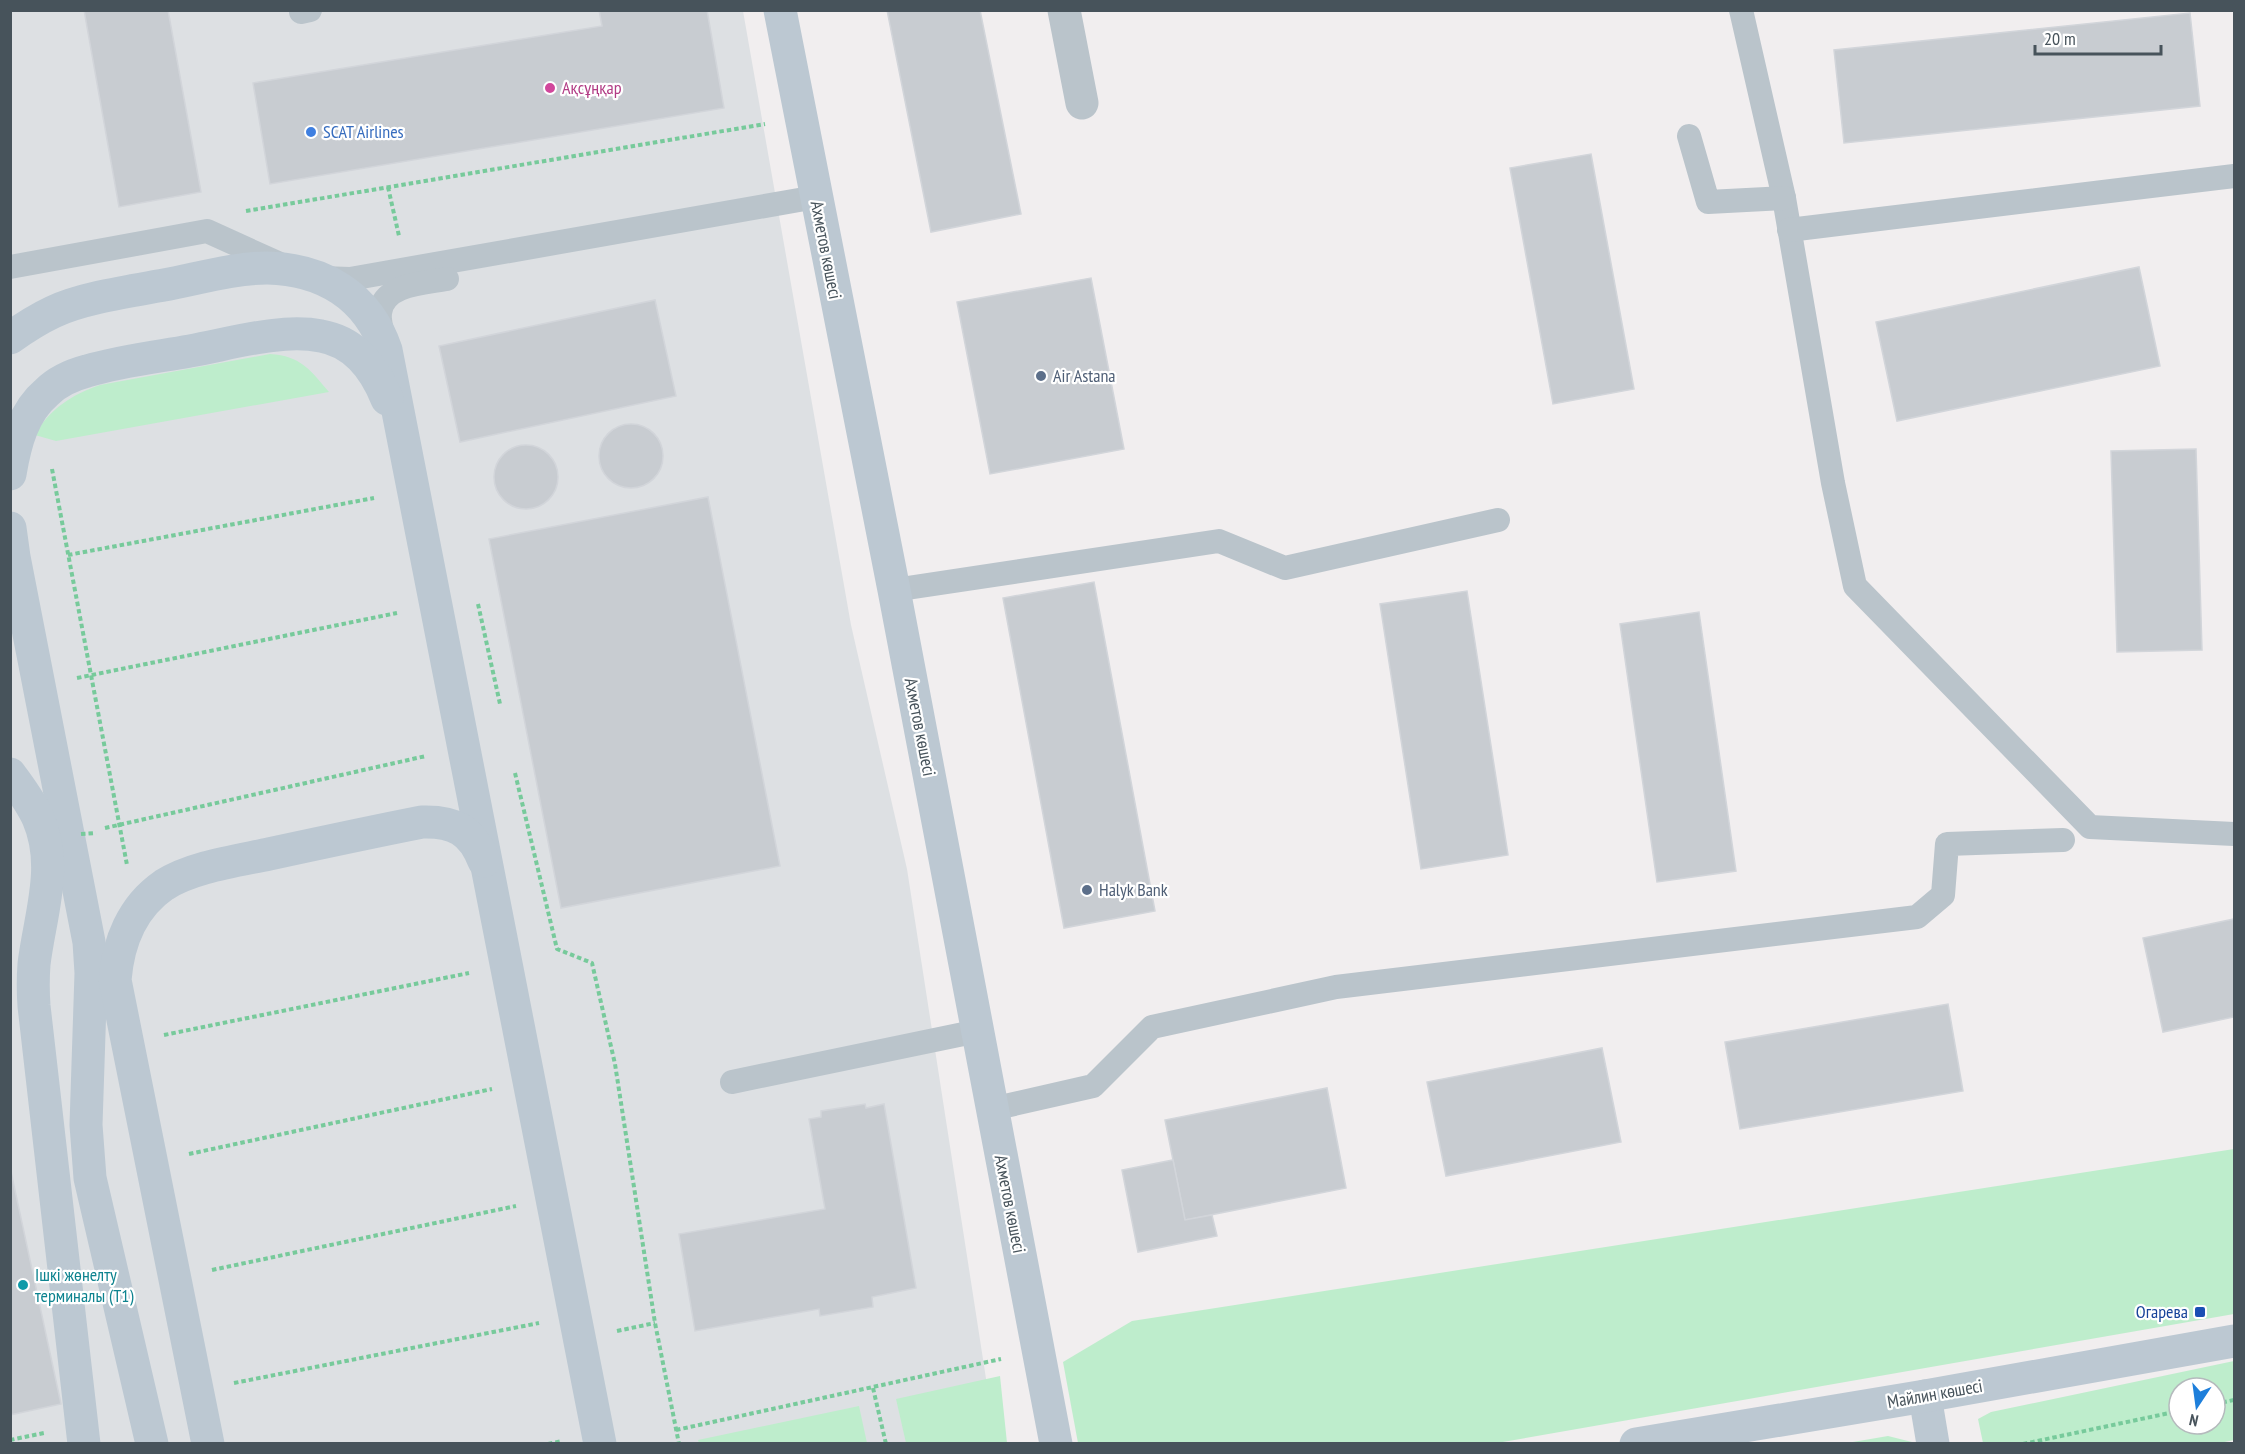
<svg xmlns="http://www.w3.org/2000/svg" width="2245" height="1454" viewBox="0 0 2245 1454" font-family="'PT Sans Narrow',sans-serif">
<rect width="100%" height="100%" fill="#f1eeef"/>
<polygon fill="#dde0e3" points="10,11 743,11 851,625 907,869 996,1443 11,1443"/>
<g fill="#beedcc" fill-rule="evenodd">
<path d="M 270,354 C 301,356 310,370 329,392 L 56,441 L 35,435 C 49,409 73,394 100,385 Z"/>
<polygon points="2234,1149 2234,1314 1497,1443 1078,1443 1063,1362 1132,1321"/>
<path d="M 2234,1361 L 2234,1440 L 2215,1444 L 1983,1443 L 1978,1419 L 1991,1412 ZM 2179,1388 L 2215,1388 L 2215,1424 L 2179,1424 Z"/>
<polygon points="1000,1376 1007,1443 906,1443 896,1399"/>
<polygon points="859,1406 867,1443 699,1443 698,1440"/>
<polygon points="1888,1436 1916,1443 1847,1443"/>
</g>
<g fill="#c8ccd1" stroke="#d2d5da" stroke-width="1.5">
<polygon points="84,10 168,10 201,192 119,207"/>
<polygon points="599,10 707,10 724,108 270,184 253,83 602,26"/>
<polygon points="887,10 980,10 1021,214 931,232"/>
<polygon points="2190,13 2200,106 1844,143 1834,50"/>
<polygon points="1591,154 1634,389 1553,404 1510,168"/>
<polygon points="2139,267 2160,366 1897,421 1876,322"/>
<polygon points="1091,278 1124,449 990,474 957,302"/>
<polygon points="655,300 676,396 460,442 439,346"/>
<circle cx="631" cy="456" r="32"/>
<circle cx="526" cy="477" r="32"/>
<polygon points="2196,449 2202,650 2117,652 2111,451"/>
<polygon points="708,497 780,866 561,908 489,539"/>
<polygon points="1094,582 1155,911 1064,928 1003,598"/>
<polygon points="1467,591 1508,855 1421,869 1380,604"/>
<polygon points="1699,612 1736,871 1657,882 1620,624"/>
<polygon points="2234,919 2234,1017 2163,1032 2143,938"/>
<polygon points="1948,1004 1963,1091 1740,1129 1725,1042"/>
<polygon points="1602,1048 1621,1142 1446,1176 1427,1082"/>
<polygon points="1327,1088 1346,1188 1185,1220 1165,1120"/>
<polygon points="865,1104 866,1108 884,1104 916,1288 872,1297 873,1307 820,1316 819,1309 695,1331 679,1234 825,1209 809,1119 821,1117 821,1111"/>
<polygon points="1173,1160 1185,1220 1212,1215 1217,1236 1138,1252 1122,1170"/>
<polygon points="10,1167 61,1404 10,1415"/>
</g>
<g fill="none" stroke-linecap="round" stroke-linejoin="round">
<g stroke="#77ca9b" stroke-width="4" stroke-dasharray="4.5 3" stroke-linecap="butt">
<polyline points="388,187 399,236"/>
<polyline points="246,211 765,124"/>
<polyline points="52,469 127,865"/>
<polyline points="68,555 374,498"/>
<polyline points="478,604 500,704"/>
<polyline points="77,678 397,613"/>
<polyline points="515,773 557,949 592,963 615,1064 655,1323 679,1444"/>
<polyline points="105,828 426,756"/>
<polyline points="164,1035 469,973"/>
<polyline points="189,1154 492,1089"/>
<polyline points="212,1270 516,1206"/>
<polyline points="617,1331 655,1323"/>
<polyline points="234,1383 539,1323"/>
<polyline points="873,1388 886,1444"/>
<polyline points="2215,1404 2234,1400"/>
<polyline points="676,1430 1001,1359"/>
<polyline points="10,1440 44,1433"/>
<polyline points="548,1444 562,1441"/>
<polyline points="2023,1444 2179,1411"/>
</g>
<g stroke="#bac4cb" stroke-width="24">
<polyline points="1741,10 1784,198 1833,483 1855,586 2090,827 2234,834"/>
<polyline points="301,12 310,10"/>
<polyline points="1689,136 1708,202 1784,198"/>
<polyline points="1789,230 2234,176"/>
<polyline points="10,267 207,231 282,265"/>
<polyline points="321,278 350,279 816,197"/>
<path d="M 383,337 C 382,329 379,321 380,313 C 383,284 425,283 447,279"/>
<polyline points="894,590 1219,541 1285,568 1498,520"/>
<polyline points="732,1082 978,1031"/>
<polyline points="992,1109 1093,1086 1152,1027 1336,987 1917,917 1943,895 1947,844 2063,840"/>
</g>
<polyline stroke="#bac4cb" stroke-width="33" points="1064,10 1082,103"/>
<g stroke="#bcc8d2" stroke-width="33">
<polyline points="780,10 894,590 1056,1444"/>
<path d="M 10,338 C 24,328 38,319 53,312 C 82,298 131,291 164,285 C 197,279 233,268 267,268 C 323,269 368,296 386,350 L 600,1444"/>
<path d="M 10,474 C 15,444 23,412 47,392 C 58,381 72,375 87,371 C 120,361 156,357 190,351 C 230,344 281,328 321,336 C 355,342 375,369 387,399"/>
<polyline points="10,528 14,557 89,942 91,973 86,1125 90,1178 152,1444"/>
<polyline points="1925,1396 1933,1444"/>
<path d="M 208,1444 L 115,980 C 118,943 132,907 164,885 C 192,867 236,861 269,854 C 320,843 371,832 422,822 C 454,821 472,830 484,861"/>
<polyline points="1636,1444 1925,1396 2234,1341"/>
</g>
<polyline stroke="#77ca9b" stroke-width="4" stroke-dasharray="4.5 3" stroke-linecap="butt" points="81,834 96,833"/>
<path stroke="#bcc8d2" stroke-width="33" d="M 10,774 C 20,788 31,802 38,818 C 59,866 40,915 34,964 C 33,978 33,992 34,1006 L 84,1444"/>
</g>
<circle fill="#d1479c" stroke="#fff" stroke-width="2" cx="550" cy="88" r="6"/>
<circle fill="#3f7fe0" stroke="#fff" stroke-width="2" cx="311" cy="132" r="6"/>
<g fill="#5c6f8a" stroke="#fff" stroke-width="2">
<circle cx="1041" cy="376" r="6"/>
<circle cx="1087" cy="890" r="6"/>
</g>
<circle fill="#0f9aa8" stroke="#fff" stroke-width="2" cx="23" cy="1285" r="6"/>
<rect fill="#1a4fb4" stroke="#fff" stroke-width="2" x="2194" y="1306" width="12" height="12" rx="3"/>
<g text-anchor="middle" stroke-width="4.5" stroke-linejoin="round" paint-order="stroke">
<g font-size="18" fill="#b23c85" stroke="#fff" text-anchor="start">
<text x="562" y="94">Ақсұңқар</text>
</g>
<g font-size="18" fill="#366cbe" stroke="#fff" text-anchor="start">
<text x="323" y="138">SCAT Airlines</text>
</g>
<g font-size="18" fill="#47535b" stroke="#fff">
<text transform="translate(826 250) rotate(79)" y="6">Ахметов көшесі</text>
<text transform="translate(920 727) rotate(79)" y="6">Ахметов көшесі</text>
<text transform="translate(1010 1204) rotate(79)" y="6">Ахметов көшесі</text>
<text transform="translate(1935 1394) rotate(-10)" y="6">Майлин көшесі</text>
</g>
<g font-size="18" fill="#4e5e75" stroke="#fff" text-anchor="start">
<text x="1053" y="382">Air Astana</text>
<text x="1099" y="896">Halyk Bank</text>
</g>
<g font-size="18" fill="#0d838f" stroke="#fff" text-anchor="start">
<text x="35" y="1281">Ішкі жөнелту<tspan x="35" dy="21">терминалы (Т1)</tspan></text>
</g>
<g font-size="18" fill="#164399" stroke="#fff" text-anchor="end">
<text x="2188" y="1318">Огарева</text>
</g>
</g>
<rect width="2245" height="1454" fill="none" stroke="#47535b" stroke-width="24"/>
<g transform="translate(2197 1406) rotate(193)"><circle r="28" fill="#ffffff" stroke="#b5babd" stroke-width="1.5"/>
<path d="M0-4.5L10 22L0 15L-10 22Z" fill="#1e7fdb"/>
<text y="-9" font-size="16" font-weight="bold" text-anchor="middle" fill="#47535b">N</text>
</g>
<path d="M2035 45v9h126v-9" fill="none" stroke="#47535b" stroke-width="3"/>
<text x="2044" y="45" font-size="18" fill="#47535b" stroke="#ffffff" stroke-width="4.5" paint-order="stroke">20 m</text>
</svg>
